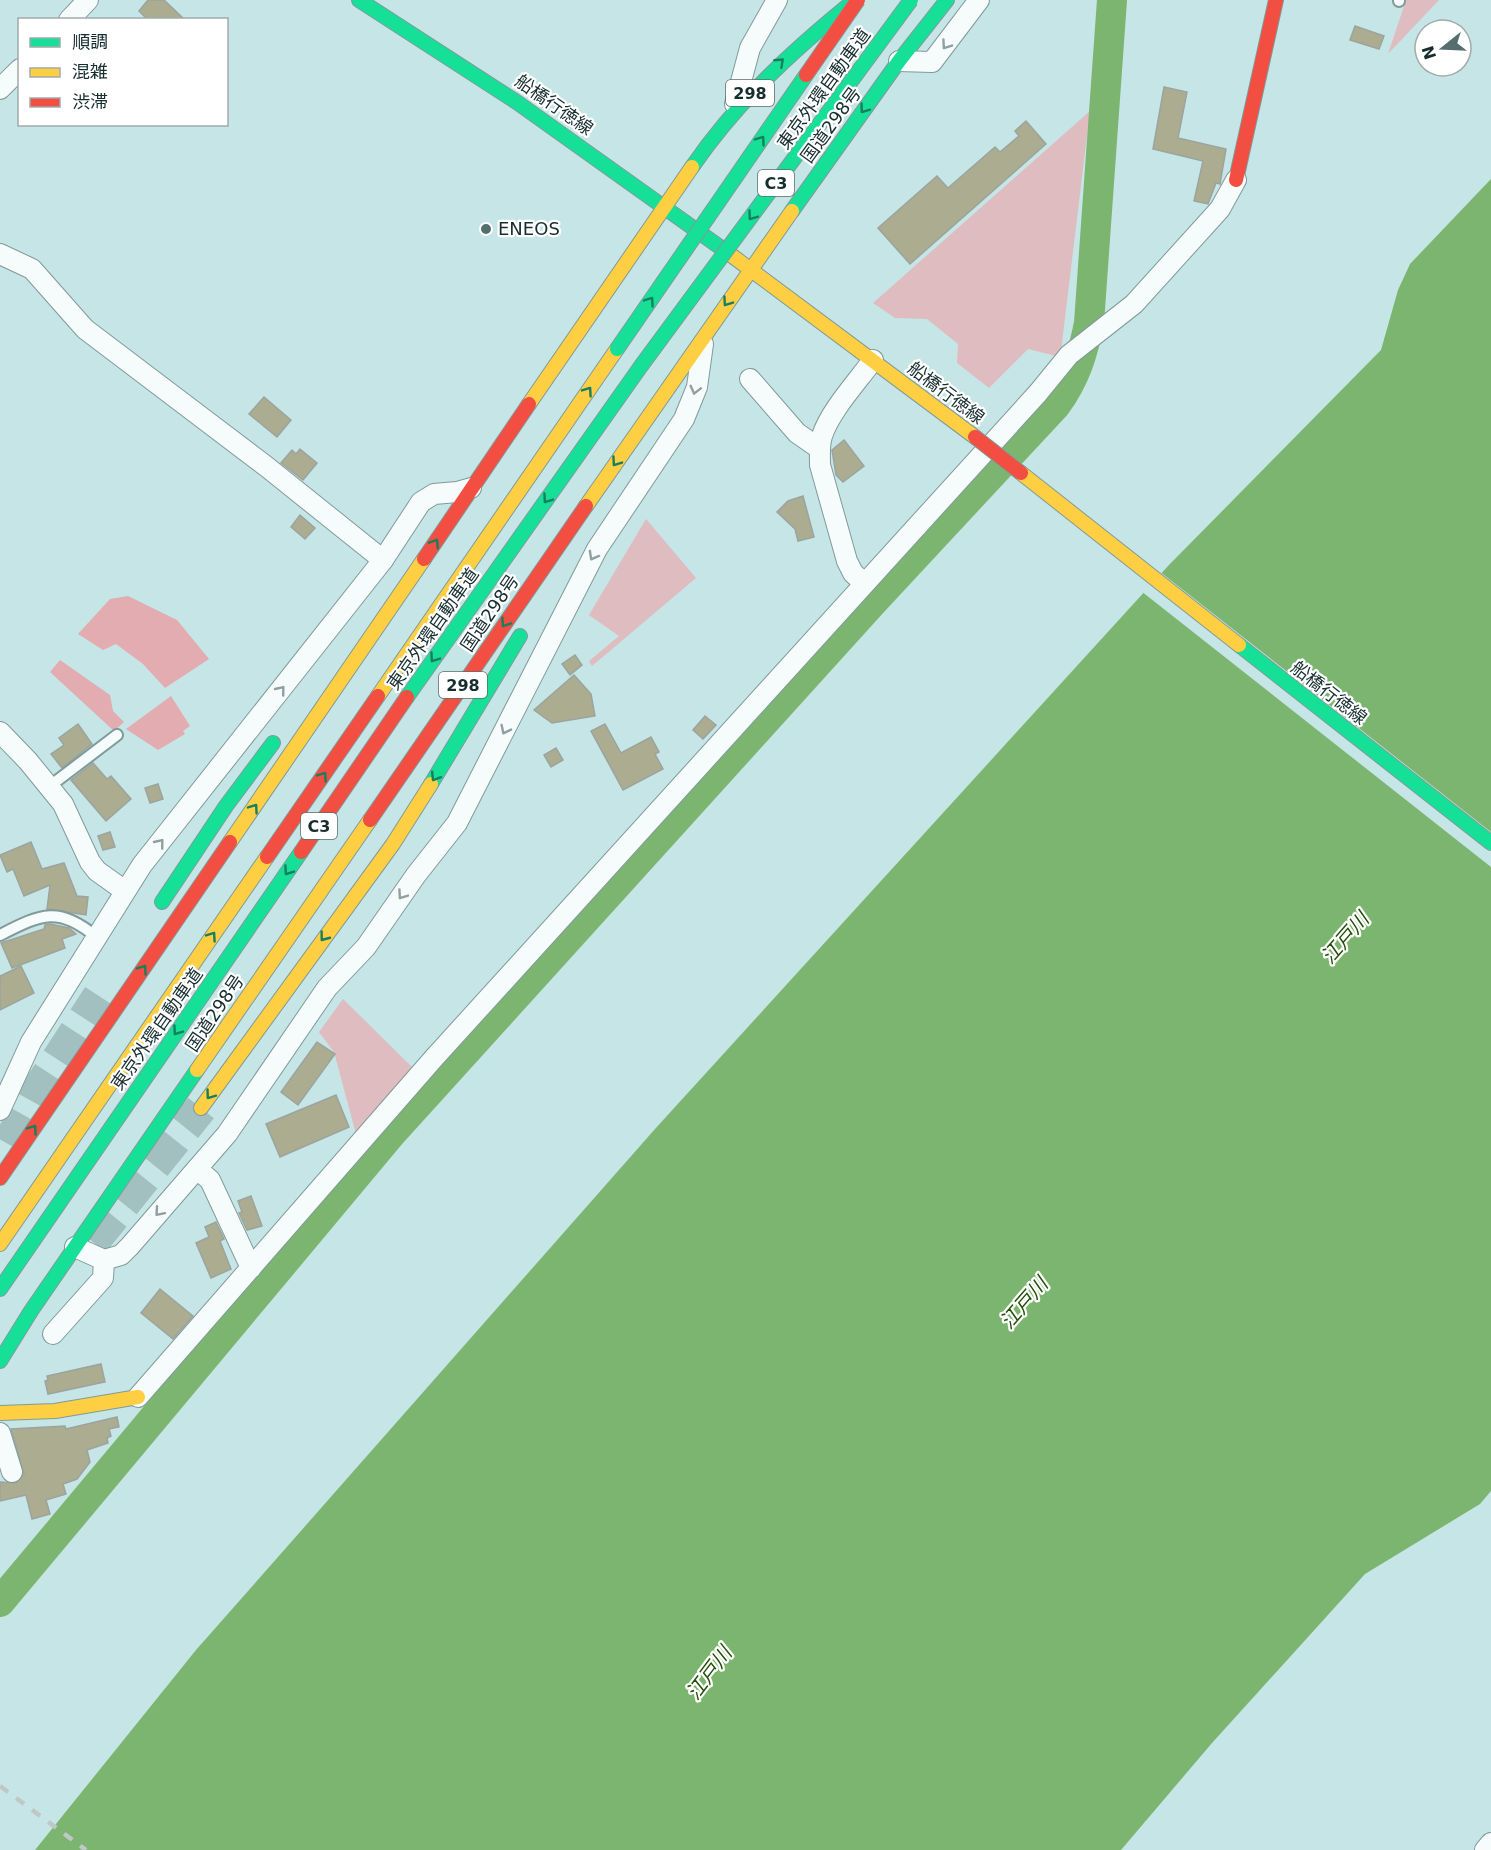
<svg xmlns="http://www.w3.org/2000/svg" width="1491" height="1850" viewBox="0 0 1491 1850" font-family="'DejaVu Sans','Noto Sans JP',sans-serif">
<rect width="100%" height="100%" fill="#c6e5e6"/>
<g fill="#dfbcbf">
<polygon points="1406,0 1439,0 1388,54"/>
<polygon points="1090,111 1061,351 1056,356 1028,349 989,388 957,363 958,344 927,319 895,318 873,303"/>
<polygon points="646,519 696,578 592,666 589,661 619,636 589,615"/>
<polygon points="343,999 413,1068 356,1134 334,1052 319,1032"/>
</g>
<g fill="#e2acb1">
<polygon points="128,596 177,620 209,659 165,688 143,664 116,644 103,650 78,634 110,599"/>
<polygon points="60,660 110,695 113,711 124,722 114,731 50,672"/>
<polygon points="171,696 190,726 183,731 185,734 158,750 126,729"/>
</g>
<polygon fill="#7cb56f" points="1491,179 1491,1491 1480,1504 1365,1574 1212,1743 1121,1850 35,1850 196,1650 655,1129 1168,566 1381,350 1398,290 1410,264"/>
<polygon fill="#c6e5e6" points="1159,571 1491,832 1491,867 1141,591"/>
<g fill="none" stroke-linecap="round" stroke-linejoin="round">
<path stroke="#7cb56f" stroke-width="30" d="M 0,1602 L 391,1134 L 872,603 L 1056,405 C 1075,379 1083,354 1089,323 L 1112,0"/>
</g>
<g fill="#abac90" stroke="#9ba49e" stroke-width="1.5">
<polygon points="148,0 164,0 185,20 148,20 139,11"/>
<polygon points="1355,26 1384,36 1379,49 1350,40"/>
<polygon points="1164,87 1187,92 1178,138 1226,149 1220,184 1216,183 1208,204 1194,201 1203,161 1153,149"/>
<polygon points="1026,121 1046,144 910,264 878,228 937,176 948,188 995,147 1000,152 1019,136 1015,131"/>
<polygon points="264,397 291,420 277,437 249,414"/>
<polygon points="844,440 864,466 843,482 836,475 832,450"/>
<polygon points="300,449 317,463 303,480 281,463 292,450 296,454"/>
<polygon points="803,496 814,537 798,541 795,529 777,512 788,501"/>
<polygon points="300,515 315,528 305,539 291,527"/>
<polygon points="575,655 582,665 570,675 562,664"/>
<polygon points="574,675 591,694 595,716 552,723 534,710"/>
<polygon points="705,716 716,725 703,739 693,730"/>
<polygon points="78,724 92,744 62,768 51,754 64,745 59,738"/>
<polygon points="605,724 621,753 651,737 659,752 655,754 663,769 623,790 591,731"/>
<polygon points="556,748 563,760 551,767 544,755"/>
<polygon points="93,763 107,779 111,776 131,799 106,821 71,780"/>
<polygon points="158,784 163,799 150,803 145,788"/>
<polygon points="110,832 115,847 103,850 98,836"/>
<polygon points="31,842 42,869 64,863 77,896 88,897 86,915 47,909 50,885 24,896 13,869 7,872 0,855"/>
<polygon points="50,924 69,928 76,934 62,939 65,948 12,968 1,943 44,929 45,925"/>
<polygon points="21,966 34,993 0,1010 0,976"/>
<polygon points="317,1042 335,1054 298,1105 281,1092"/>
<polygon points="336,1095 349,1127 280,1157 266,1124"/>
<polygon points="251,1196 262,1226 247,1230 239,1213 242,1212 238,1201"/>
<polygon points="216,1222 224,1239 220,1241 231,1269 211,1278 196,1243 209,1237 205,1227"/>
<polygon points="160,1289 193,1316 173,1339 141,1313"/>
<polygon points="101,1364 105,1382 48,1394 45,1381 48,1380 47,1376"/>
<polygon points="117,1417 119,1427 109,1429 111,1436 107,1438 108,1443 87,1450 90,1462 77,1479 63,1484 66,1494 46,1500 50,1514 32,1519 26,1495 0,1501 0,1482 16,1483 24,1474 11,1429 65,1426 66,1429"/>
</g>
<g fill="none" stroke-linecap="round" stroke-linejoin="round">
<g stroke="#a3c0c1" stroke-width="33" stroke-dasharray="33 16" stroke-linecap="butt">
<polyline points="8,1144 41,1085 99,996"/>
<polyline points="93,1242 201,1108"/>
</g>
<defs>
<g id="lane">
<polyline points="1399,1 1399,0"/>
<polyline points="50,786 117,735"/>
<path d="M 0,935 C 43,913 58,906 98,938"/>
</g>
<g id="street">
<polyline points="69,20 88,0"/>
<polyline points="899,61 932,62 979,0"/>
<polyline points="0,89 20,69"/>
<polyline points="735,104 750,48 777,0"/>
<polyline points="0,254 32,269 85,329 267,467 383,560"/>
<polyline points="750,379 797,433 820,449"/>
<path d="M 864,583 L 853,573 L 847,561 L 820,465 C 820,456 819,445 822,436 C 830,411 857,382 873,360"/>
<polyline points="0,732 28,761 63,804 90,862 97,871 125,891"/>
<polyline points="0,1110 31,1042 142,865 383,560 421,502 434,494 457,492 471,488"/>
<polyline points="197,1169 210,1180 251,1268"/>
<polyline points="75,1247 104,1260 121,1255 130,1246 227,1134 327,988 366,947 416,875 457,823 597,549 684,419 697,387 703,344"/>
<polyline points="53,1334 103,1278 104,1260"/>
<polyline points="138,1397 434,1058 1038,393 1069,355 1134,304 1220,209 1236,180"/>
<polyline points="0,1433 12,1472"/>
<polyline points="1485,1850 1491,1843"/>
</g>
<g id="fast">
<polyline points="359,0 518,103 731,255"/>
<path d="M 692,167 C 736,103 790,53 850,4"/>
<polyline points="792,211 899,61 947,0"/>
<polyline points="1239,645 1491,843"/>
<polyline points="407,697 641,366"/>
<polyline points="431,784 520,636"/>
<polyline points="162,902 226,806 273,743"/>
<polyline points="0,1289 301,852"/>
<polyline points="0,1361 31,1311 197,1070"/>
</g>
<g id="slow">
<polyline points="731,255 975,437"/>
<polyline points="529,404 692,167"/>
<polyline points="1021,473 1239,645"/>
<polyline points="586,506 792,211"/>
<polyline points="378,696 617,349"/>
<polyline points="230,842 424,559"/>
<polyline points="197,1070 370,820"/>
<polyline points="201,1108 393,844 431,784"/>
<polyline points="0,1244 267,857"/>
<polyline points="0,1413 55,1411 138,1397"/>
</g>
<g id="jam">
<polyline points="1236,180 1276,0"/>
<polyline points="424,559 529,404"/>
<polyline points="370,820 586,506"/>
<polyline points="301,852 407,697"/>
<polyline points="267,857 378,696"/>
<polyline points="0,1178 230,842"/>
</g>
</defs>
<use href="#lane" stroke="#819a9a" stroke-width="14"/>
<use href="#street" stroke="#819a9a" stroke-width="22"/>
<use href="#fast" stroke="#819a9a" stroke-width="16"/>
<use href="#slow" stroke="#819a9a" stroke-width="16"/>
<use href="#jam" stroke="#819a9a" stroke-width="16"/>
<use href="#lane" stroke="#f6fbfb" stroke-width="10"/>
<use href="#street" stroke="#f6fbfb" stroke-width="20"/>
<use href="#fast" stroke="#16e098" stroke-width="14"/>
<use href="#slow" stroke="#ffcf43" stroke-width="14"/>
<use href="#jam" stroke="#f24e42" stroke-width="14"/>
<polyline stroke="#bfc8c8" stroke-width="4.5" stroke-dasharray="10 10" stroke-linecap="butt" points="0,1786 86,1850"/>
<defs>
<g id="fast-bridge">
<polyline points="617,349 806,75"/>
<polyline points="641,366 911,0"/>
</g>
<g id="jam-bridge">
<polyline points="806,75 858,0"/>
<polyline points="975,437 1021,473"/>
</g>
</defs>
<use href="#fast-bridge" stroke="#819a9a" stroke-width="16" stroke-linecap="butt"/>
<use href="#jam-bridge" stroke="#819a9a" stroke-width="16" stroke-linecap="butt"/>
<use href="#fast-bridge" stroke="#16e098" stroke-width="14"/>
<use href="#jam-bridge" stroke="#f24e42" stroke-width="14"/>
</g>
<defs><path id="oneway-chevron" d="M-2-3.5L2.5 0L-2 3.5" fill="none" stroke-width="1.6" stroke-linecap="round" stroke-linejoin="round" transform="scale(1.5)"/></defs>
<g stroke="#929f9f">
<use href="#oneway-chevron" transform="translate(946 45) rotate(125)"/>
<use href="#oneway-chevron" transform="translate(695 390) rotate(104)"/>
<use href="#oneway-chevron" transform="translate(593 556) rotate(119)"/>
<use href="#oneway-chevron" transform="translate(281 690) rotate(-51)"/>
<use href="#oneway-chevron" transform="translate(505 730) rotate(116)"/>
<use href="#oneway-chevron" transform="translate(160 843) rotate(-51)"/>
<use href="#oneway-chevron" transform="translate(402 895) rotate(125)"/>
<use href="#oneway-chevron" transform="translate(159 1212) rotate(131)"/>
</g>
<g stroke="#177e5e">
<use href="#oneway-chevron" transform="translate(780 62) rotate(-43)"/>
<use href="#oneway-chevron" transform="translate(864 109) rotate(126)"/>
<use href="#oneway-chevron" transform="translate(761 140) rotate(-55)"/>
<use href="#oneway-chevron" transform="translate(752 216) rotate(126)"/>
<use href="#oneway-chevron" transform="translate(650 301) rotate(-55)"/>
<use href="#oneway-chevron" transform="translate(727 302) rotate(125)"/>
<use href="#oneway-chevron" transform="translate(588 391) rotate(-55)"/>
<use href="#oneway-chevron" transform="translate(616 462) rotate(125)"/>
<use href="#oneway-chevron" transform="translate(547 499) rotate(125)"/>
<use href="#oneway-chevron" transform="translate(435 543) rotate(-57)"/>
<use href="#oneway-chevron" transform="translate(505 623) rotate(124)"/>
<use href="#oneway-chevron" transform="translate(434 658) rotate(125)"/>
<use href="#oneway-chevron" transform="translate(323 776) rotate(-55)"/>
<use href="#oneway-chevron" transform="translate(435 777) rotate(122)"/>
<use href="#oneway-chevron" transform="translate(254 808) rotate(-55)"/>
<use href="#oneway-chevron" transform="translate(288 871) rotate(125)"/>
<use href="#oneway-chevron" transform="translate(212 936) rotate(-55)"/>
<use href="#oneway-chevron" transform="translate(324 937) rotate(127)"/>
<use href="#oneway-chevron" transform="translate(143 969) rotate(-55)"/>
<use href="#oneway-chevron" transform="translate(177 1031) rotate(125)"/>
<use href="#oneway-chevron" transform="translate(210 1095) rotate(126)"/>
<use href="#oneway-chevron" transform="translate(33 1129) rotate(-55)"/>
</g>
<circle fill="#546e6e" stroke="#fff" stroke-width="2" cx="486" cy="229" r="6"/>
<g text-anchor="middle" stroke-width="4.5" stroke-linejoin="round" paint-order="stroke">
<g fill="#fff" stroke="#5d6d6d" stroke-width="1.5">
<rect x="726" y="80" width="48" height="26" rx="4.5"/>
<rect x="758" y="170" width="36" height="26" rx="4.5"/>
<rect x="439" y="672" width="48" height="26" rx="4.5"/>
<rect x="301" y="813" width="36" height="26" rx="4.5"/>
</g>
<g font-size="16" font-weight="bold" fill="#172e2e">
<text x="750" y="99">298</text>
<text x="776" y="189">C3</text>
<text x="463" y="691">298</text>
<text x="319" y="832">C3</text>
</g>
<g font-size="18" fill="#172e2e" stroke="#fff">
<text transform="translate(824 89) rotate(-54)" y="6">東京外環自動車道</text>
<text transform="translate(554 105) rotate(35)" y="6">船橋行徳線</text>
<text transform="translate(831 125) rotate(-54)" y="6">国道298号</text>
<text transform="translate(946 393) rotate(37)" y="6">船橋行徳線</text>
<text transform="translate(490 613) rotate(-56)" y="6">国道298号</text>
<text transform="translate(433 629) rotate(-55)" y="6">東京外環自動車道</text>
<text transform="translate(1329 693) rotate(38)" y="6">船橋行徳線</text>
<text transform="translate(215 1013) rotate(-56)" y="6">国道298号</text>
<text transform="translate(157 1029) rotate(-55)" y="6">東京外環自動車道</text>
</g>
<g font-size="18" fill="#172e2e" stroke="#fff" text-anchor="start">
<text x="498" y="235">ENEOS</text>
</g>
<g font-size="20" font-style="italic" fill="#224e06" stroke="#fff">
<text transform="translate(1345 938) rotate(-49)" y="7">江戸川</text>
<text transform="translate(1024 1303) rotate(-49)" y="7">江戸川</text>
<text transform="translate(709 1673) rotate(-53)" y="7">江戸川</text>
</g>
</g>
<rect x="18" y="18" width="210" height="108" fill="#ffffff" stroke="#a2abab" stroke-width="1.5"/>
<rect x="30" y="38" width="30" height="9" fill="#16e098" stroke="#a2abab" stroke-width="1.5"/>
<text x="72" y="48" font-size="18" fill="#172e2e">順調</text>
<rect x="30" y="68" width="30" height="9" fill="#ffcf43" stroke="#a2abab" stroke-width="1.5"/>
<text x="72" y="78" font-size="18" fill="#172e2e">混雑</text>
<rect x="30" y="98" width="30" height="9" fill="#f24e42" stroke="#a2abab" stroke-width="1.5"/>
<text x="72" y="108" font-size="18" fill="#172e2e">渋滞</text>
<g transform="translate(1443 48) rotate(252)"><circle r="28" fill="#ffffff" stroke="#a2abab" stroke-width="1.5"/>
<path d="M0-4.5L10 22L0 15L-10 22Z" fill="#546e6e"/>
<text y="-9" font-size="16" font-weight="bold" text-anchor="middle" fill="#172e2e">N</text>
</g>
</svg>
